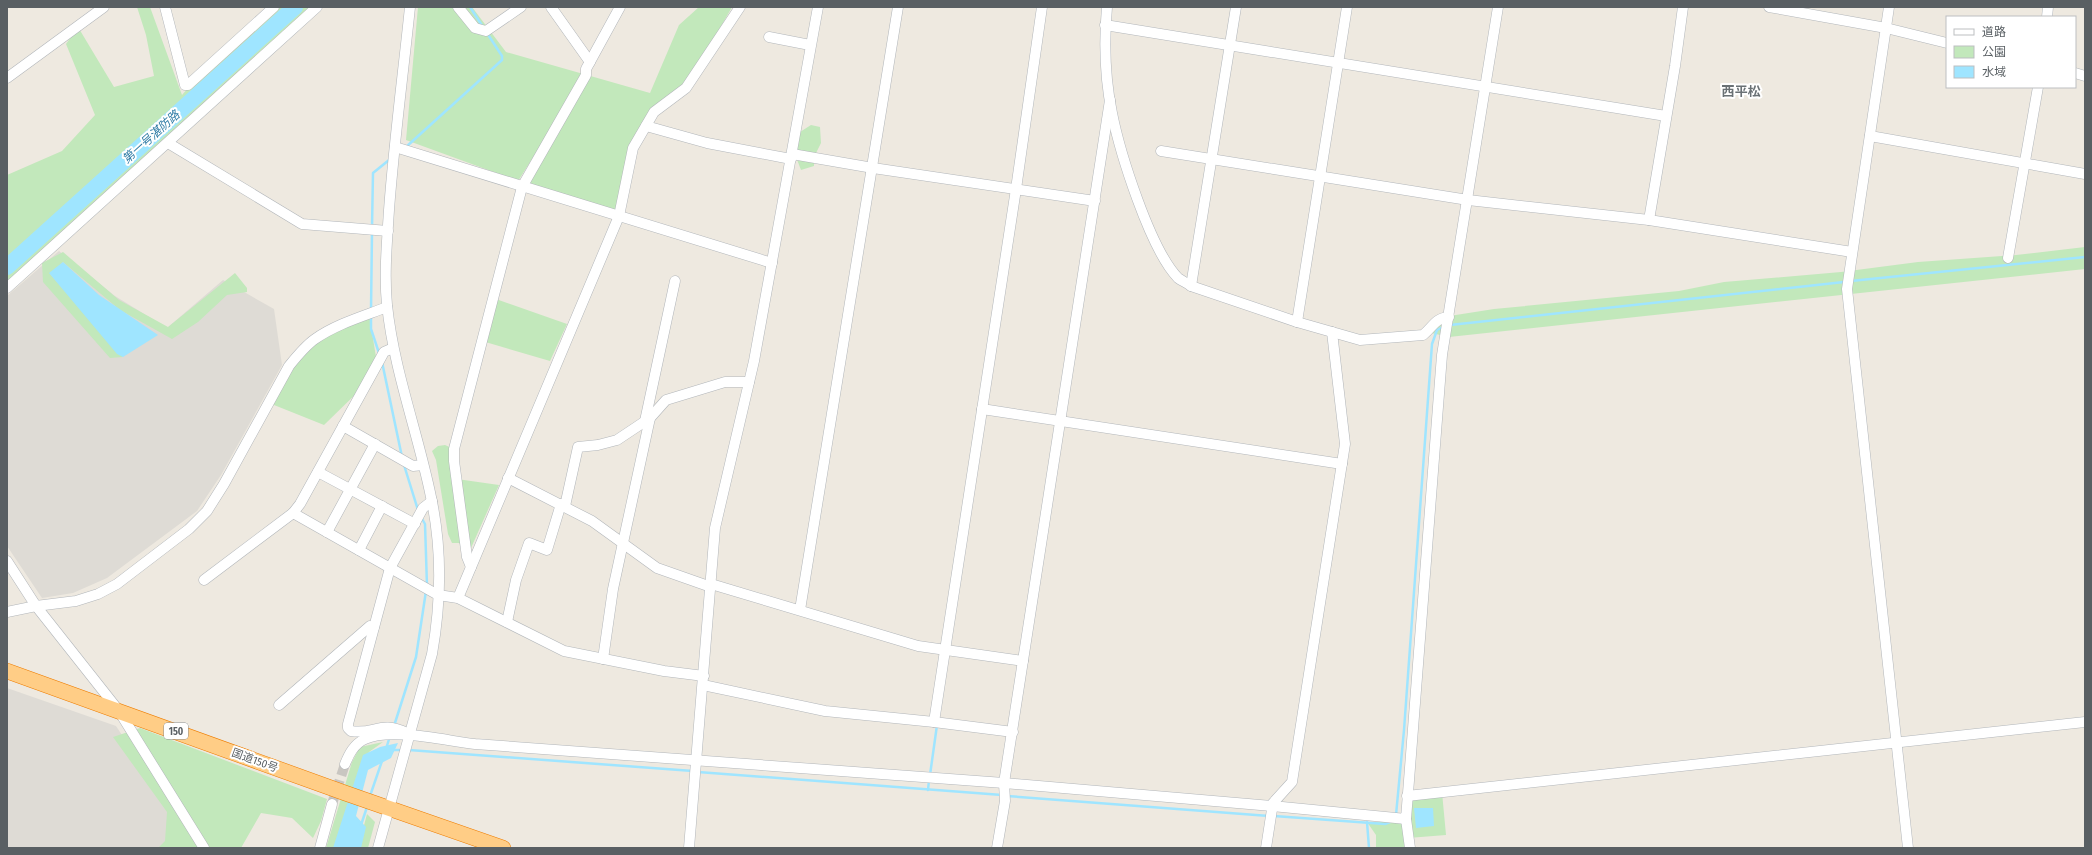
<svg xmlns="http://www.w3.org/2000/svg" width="2092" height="855" viewBox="0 0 2092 855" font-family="'Fira Sans Condensed','Noto Sans JP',sans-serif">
<rect width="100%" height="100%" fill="#eee9e0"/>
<g fill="#dedbd5">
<polygon points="59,251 115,296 167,328 223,280 274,309 282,365 221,475 197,511 107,578 73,593 42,598 7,546 7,296"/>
<polygon points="7,688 116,726 196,848 7,848"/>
</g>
<g fill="#c2e8bb">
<polygon points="137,7 150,7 182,95 202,72 275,7 316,7 7,287 7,175 62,151 95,115 66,44 78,27 114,87 154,76 146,35"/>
<polygon points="418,7 472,7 506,52 650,93 679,25 699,7 732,7 686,88 654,112 633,148 619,216 522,187 579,85 518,181 406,140"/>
<polygon points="811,125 820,127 821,143 814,157 814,166 801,170 793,149 800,132"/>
<polygon points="2085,247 2085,269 1449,337 1427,332 1443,317 1494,309 1679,291 1724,282 1841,272 1918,262 2016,255"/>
<polygon points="63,252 119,300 168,327 235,273 247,288 247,292 227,295 198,322 172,339 120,310 63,262 50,274 123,357 110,358 43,282 42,263"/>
<polygon points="493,298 567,324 550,361 482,341"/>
<polygon points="369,314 377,363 365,385 324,425 269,403 308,345"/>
<polygon points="445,445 454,449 457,479 499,485 467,557 465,548 459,543 452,543 448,534 436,460 432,451 438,446"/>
<polygon points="140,728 327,799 321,821 313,838 292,818 261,813 241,848 158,848 165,841 167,812 113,737"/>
<polygon points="383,742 369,752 336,848 326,848 352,762 360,747"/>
<polygon points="1442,792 1446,835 1408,838 1407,796"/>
<polygon points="367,814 375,822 368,848 358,848"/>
<polygon points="1367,822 1404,822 1407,848 1376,848 1376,835"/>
</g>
<g fill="#9fe5ff">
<polygon points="63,262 99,295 158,335 123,357 117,354 49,273"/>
<polygon points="398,743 391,758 368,770 356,816 366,827 361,848 333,848 363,755 380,747"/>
<polygon points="1414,808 1433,808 1434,826 1416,828"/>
</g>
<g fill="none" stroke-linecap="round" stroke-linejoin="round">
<g stroke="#9fe5ff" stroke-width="2.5">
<polyline points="470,7 483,27"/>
<polyline points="406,147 502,60 502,56 487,33"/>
<polyline points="372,227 373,173 389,160"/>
<polyline points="1851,281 2085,257"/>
<polyline points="371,311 372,232"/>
<polyline points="371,316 371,329 379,353"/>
<polyline points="1450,325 1844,282"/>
<polyline points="382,362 402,457"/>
<polyline points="404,465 418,510"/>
<polyline points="421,517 425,524 427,586"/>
<polyline points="394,726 416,657 426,591"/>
<polyline points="386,749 390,736"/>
<polyline points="393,750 404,750"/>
<polyline points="409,750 693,771"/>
<polyline points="698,772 1002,795"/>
<polyline points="930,775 937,725"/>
<polyline points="928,790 929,780"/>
<polyline points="370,796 382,761"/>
<polyline points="1007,796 1269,816"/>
<polyline points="1396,815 1404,730 1432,344 1437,330 1445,326"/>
<polyline points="1274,816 1385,824 1390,822"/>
<polyline points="1367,822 1369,848"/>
<polyline points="361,825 367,807"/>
</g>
<polyline stroke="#9fe5ff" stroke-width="16" points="7,267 295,7"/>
<polyline stroke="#c9c6c1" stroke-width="10" stroke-dasharray="10 5" stroke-linecap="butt" points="332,804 345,764"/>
<defs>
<g id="minor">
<polyline points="165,7 185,85 188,85 274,7"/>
<polyline points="458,7 475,28 486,31 521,7"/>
<polyline points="551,7 590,62"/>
<path d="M 1107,7 C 1104,41 1105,79 1112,113 C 1120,153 1150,249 1178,278 C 1182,281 1187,283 1191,286 L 1297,322 L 1360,340 L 1423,335 C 1433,327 1435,318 1449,317"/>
<polyline points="1769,7 1886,28 1947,43"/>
<polyline points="1889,7 1847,289 1908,848"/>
<polyline points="2047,17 2048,7"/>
<polyline points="1105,25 1666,116"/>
<polyline points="769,37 810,45"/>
<polyline points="2075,73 2085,76"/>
<polyline points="7,78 104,7"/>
<polyline points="646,126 707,143 791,159"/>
<polyline points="1870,136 2085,174"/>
<polyline points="168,143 302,224 388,231"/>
<polyline points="395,147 772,263"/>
<polyline points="1161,151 1468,200 1649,220 1852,252"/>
<polyline points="792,154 873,168 1095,201"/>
<polyline points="1649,220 1675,66 1683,7"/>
<polyline points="2008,258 2038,87"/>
<polyline points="1191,286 1236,7"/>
<polyline points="7,288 317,7"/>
<polyline points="1297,322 1347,7"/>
<polyline points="982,409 1342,464"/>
<polyline points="645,421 675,281"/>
<polyline points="343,426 413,466 423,465"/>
<polyline points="318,472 415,524"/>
<polyline points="508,478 592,521 657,568 711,587"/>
<polyline points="565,506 578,447 598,445 617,440 650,418 666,400 725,382 749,382"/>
<polyline points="293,513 438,595 458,598 564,651 664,671 704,676"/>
<polyline points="327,532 375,444"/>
<polyline points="359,550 382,506"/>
<polyline points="7,561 36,606 119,711 204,848"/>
<polyline points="471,567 467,557 454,461 454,449 522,187 586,75 586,69 620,7"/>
<polyline points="204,580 293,513 300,504 384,352 393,348"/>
<polyline points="711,584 918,646 1023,661"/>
<polyline points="458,598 619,216 633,148 654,112 686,88 740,7"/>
<polyline points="800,610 898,7"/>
<path d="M 7,612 L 36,606 L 76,601 L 98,594 L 117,584 L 189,529 L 207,511 L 224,484 L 289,366 C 297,356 305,346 315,339 C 336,324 364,316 387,307"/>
<polyline points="507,622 516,580 529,543 547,550 561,504"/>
<polyline points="603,659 613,589 650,418"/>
<polyline points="703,685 825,711 934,722 1013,732"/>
<polyline points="279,705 370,626 374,627"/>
<polyline points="934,722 1016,189 1042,7"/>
<path d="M 407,733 C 380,720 375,735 351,731 L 348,728 L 348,724 L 390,568 L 423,508 L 432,501"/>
<path d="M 345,764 C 349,754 354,744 365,739 C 390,727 447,741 475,744 L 1004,783 L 1272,806 L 1406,819 L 1442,355 L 1498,7"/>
<polyline points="1407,796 2085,722"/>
<polyline points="1406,819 1410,848"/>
<polyline points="320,848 332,804"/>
<path d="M 378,848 L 432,654 C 441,603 442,548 431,497 C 418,433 394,371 387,305 C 384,274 387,242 389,210 C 394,142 403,75 410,7"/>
<polyline points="689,848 715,528 754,361 818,7"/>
<polyline points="997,848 1005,801 1004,783 1110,100"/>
<polyline points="1266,848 1273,803 1292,782 1345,444 1332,332"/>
</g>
<polyline id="highway" points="7,671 345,793 503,848"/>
</defs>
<use href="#minor" stroke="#b2b6ba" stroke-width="11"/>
<use href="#highway" stroke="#ee7d00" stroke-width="16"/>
<use href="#minor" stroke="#fff" stroke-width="10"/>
<use href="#highway" stroke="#ffcd86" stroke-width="15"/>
</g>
<g text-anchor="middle" stroke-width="4" stroke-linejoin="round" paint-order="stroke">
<rect fill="#fff" stroke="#8b8f92" stroke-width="1" x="164" y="723" width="24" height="16" rx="3"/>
<g font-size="10" font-weight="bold" fill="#595f63">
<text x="176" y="735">150</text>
</g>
<g font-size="11" fill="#595f63" stroke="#fff">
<text transform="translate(255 760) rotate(20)" y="4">国道150号</text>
</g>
<g font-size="12" font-style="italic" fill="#317da6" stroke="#fff">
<text transform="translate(151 137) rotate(-42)" y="4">第一号湛防路</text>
</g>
<g font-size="13" font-weight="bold" fill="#6a7175" stroke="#fff">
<text x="1741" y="96">西平松</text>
</g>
</g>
<rect width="2092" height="855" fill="none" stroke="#595f63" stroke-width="16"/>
<rect x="1946" y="16" width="130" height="72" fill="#ffffff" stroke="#bdbfc1"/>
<rect x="1954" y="29" width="20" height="6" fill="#ffffff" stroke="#bdbfc1"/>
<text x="1982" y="36" font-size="12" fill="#595f63">道路</text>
<rect x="1954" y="46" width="20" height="12" fill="#c2e8bb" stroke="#bdbfc1"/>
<text x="1982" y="56" font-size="12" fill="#595f63">公園</text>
<rect x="1954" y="66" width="20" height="12" fill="#9fe5ff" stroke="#bdbfc1"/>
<text x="1982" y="76" font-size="12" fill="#595f63">水域</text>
</svg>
